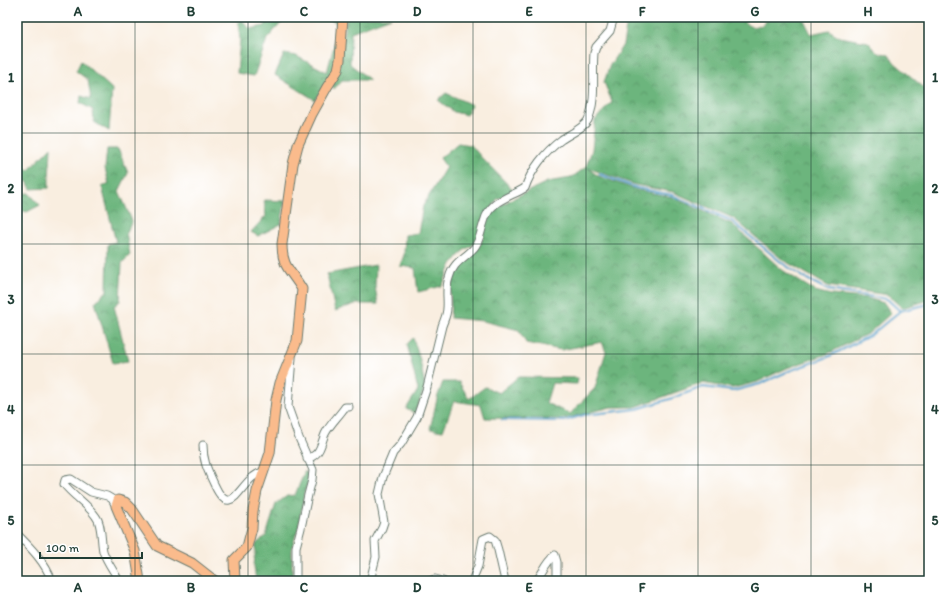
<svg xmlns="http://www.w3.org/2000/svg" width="946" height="598" viewBox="0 0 946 598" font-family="Itim,sans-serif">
<defs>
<pattern id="forest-crowns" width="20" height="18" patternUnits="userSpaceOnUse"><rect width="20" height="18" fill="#6cb57d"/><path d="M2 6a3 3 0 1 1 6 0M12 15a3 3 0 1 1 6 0" fill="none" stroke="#589467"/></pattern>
</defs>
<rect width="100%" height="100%" fill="#fff"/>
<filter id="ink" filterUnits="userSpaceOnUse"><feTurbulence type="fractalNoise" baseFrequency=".025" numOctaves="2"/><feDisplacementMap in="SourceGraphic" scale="8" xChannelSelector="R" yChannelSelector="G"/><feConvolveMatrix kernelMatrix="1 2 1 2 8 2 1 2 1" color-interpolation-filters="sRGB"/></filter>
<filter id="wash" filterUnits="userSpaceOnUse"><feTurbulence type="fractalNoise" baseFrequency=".012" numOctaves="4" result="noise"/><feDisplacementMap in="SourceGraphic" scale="16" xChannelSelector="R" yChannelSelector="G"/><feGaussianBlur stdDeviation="0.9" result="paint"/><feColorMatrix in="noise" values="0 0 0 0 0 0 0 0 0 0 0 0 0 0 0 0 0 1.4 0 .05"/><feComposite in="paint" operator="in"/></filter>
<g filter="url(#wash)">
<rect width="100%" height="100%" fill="#f9eee0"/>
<g fill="url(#forest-crowns)" stroke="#467958">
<polygon points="269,17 290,17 281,23 267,39 254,76 237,73 240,39 238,23 242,20 250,29 265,26"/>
<polygon points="323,17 341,17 337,57 333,71 315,100 275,75 284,54 296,56 327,72 334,46 336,22"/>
<polygon points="347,17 391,17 351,32 350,64 370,80 342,80 334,89 332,86"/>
<polygon points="637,17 739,17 751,27 763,25 769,17 813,17 804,20 811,34 829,30 840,37 868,42 878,53 888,54 895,63 929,92 929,300 902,308 888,295 828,286 783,260 733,218 673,192 636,185 588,168 598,176 637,190 672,197 732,224 781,269 799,281 815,291 831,295 867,298 884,303 891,313 869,333 827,354 787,368 757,382 733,388 702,383 635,407 611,407 563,419 485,418 481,405 454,401 443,431 430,429 438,395 443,382 459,382 469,399 485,387 499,393 518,377 578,378 577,384 552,383 546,403 570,414 595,388 606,352 602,342 561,350 526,343 519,330 483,321 450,318 451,305 450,291 456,270 481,243 487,221 493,212 500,206 510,200 547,182 571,178 586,167 592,150 595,120 612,102 604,82 610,65 623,45 627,22"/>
<polygon points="81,61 112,89 109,131 94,122 93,110 80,103 81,96 91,99 88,80 76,71"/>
<polygon points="446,93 472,105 466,115 454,112 438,100"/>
<polygon points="458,143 471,145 481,157 515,192 497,199 473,245 463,251 452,264 442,286 418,292 415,268 400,266 404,255 405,235 418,233 423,206 446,167 440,158"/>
<path d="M 51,147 C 51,161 48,174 49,188 L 31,189 L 27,181 L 17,183 L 17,169 L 29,170 Z"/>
<polygon points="107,149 118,149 128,173 119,191 132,221 126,233 130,255 122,263 120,301 114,306 128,361 113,363 95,302 107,291 108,244 116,242 102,187 109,184 105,168"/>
<polygon points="29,193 40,205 27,212 17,209 17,194"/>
<polygon points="264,200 285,201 281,224 258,236 251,232 266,216"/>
<polygon points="376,265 375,287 378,304 355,304 335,311 327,274"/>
<polygon points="413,338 420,360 425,387 415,413 406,409 418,390 407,344"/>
<polygon points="305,471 310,477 304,494 299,526 292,547 292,581 256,581 254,567 256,544 266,536 276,504 287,496 295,495"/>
</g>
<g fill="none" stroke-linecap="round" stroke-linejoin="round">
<g stroke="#55a3ce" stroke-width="2">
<polyline points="599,174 637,188 672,195 732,221 782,263 805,278 828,290 887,299 900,311"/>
<polyline points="502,420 564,421 584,415 637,409 670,399 703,387 733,391 760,384 789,371 828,357 871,335 900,311 929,304"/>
</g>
</g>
</g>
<g filter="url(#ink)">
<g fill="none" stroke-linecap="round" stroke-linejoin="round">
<defs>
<g id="minor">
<polyline points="292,358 288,407 299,438 313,470 312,480 308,495 301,528 296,547 296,581"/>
<path d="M 203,445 C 203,462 208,471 215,486 C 233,524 241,474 264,472"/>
<path d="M 307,459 C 321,454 320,446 325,434 C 330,424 339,416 345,407 L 349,407"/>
<path d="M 116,506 L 112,499 L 107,496 L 91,492 L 71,479 L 65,480 L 64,484 C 74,497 91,506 98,520 C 102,530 101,541 103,551 C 106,561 114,571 119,581"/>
<path d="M 17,534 C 31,548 45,562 52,581"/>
<path d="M 370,581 L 376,557 L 375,541 L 382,528 L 384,522 L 379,494 L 383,477 L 393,453 L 401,444 L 417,417 L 427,387 L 442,326 C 444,320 447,315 447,308 C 448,298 445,288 449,278 C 453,262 464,259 474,248 C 480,241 481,230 484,222 C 489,201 508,198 525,188 C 531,170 545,152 561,140 C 569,134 583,129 588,120 C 597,99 592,75 594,53 L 596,47 L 610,31 L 614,17"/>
<polyline points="430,581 435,579 443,581"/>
<polyline points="472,581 478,566 483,539 490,536 495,540 498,550 505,581"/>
<path d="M 536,581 C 543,573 546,562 555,555 L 557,562 L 557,581"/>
</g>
<g id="major">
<polyline points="140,581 135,551 116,506 118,500 125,502 132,509 157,546 192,563 215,581"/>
<path d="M 235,581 L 234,560 L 247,547 L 252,528 L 253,511 L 257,491 L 270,453 L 276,400 L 280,383 L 297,341 L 302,289 C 291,270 282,268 282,244 L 293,164 L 298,145 L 312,114 L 327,87 L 338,70 L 340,60 L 343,17"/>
</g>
</defs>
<use href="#minor" stroke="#6b7b70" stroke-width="9"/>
<use href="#major" stroke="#6b7b70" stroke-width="11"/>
<use href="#minor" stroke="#fff" stroke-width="7"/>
<use href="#major" stroke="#fabb8c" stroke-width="9"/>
</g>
</g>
<path fill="none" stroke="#1f3d34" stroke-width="1" stroke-opacity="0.55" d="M 135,17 L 135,581M 248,17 L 248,581M 360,17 L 360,581M 473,17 L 473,581M 586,17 L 586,581M 698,17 L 698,581M 811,17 L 811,581M 17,133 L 929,133M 17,244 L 929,244M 17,354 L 929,354M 17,465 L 929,465"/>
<rect width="946" height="598" fill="none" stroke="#fff" stroke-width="44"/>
<path d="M40 552v6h102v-6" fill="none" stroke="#1f3d34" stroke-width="2"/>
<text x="46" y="552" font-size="12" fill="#1f3d34" stroke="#ffffff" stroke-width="3" paint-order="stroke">100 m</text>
<rect x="22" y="22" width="902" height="554" fill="none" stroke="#1f3d34" stroke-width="1.5"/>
<g font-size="13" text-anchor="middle" font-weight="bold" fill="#1f3d34">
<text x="78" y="16">A</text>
<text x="191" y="16">B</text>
<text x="304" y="16">C</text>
<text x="417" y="16">D</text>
<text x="529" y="16">E</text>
<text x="642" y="16">F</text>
<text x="755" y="16">G</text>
<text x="868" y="16">H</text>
<text x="11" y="82">1</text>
<text x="935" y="82">1</text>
<text x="11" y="193">2</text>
<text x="935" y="193">2</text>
<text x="11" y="304">3</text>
<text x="935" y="304">3</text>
<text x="11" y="414">4</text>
<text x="935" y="414">4</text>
<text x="11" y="525">5</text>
<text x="935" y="525">5</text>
<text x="78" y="592">A</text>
<text x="191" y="592">B</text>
<text x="304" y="592">C</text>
<text x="417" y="592">D</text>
<text x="529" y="592">E</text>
<text x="642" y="592">F</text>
<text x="755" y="592">G</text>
<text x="868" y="592">H</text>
</g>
</svg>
